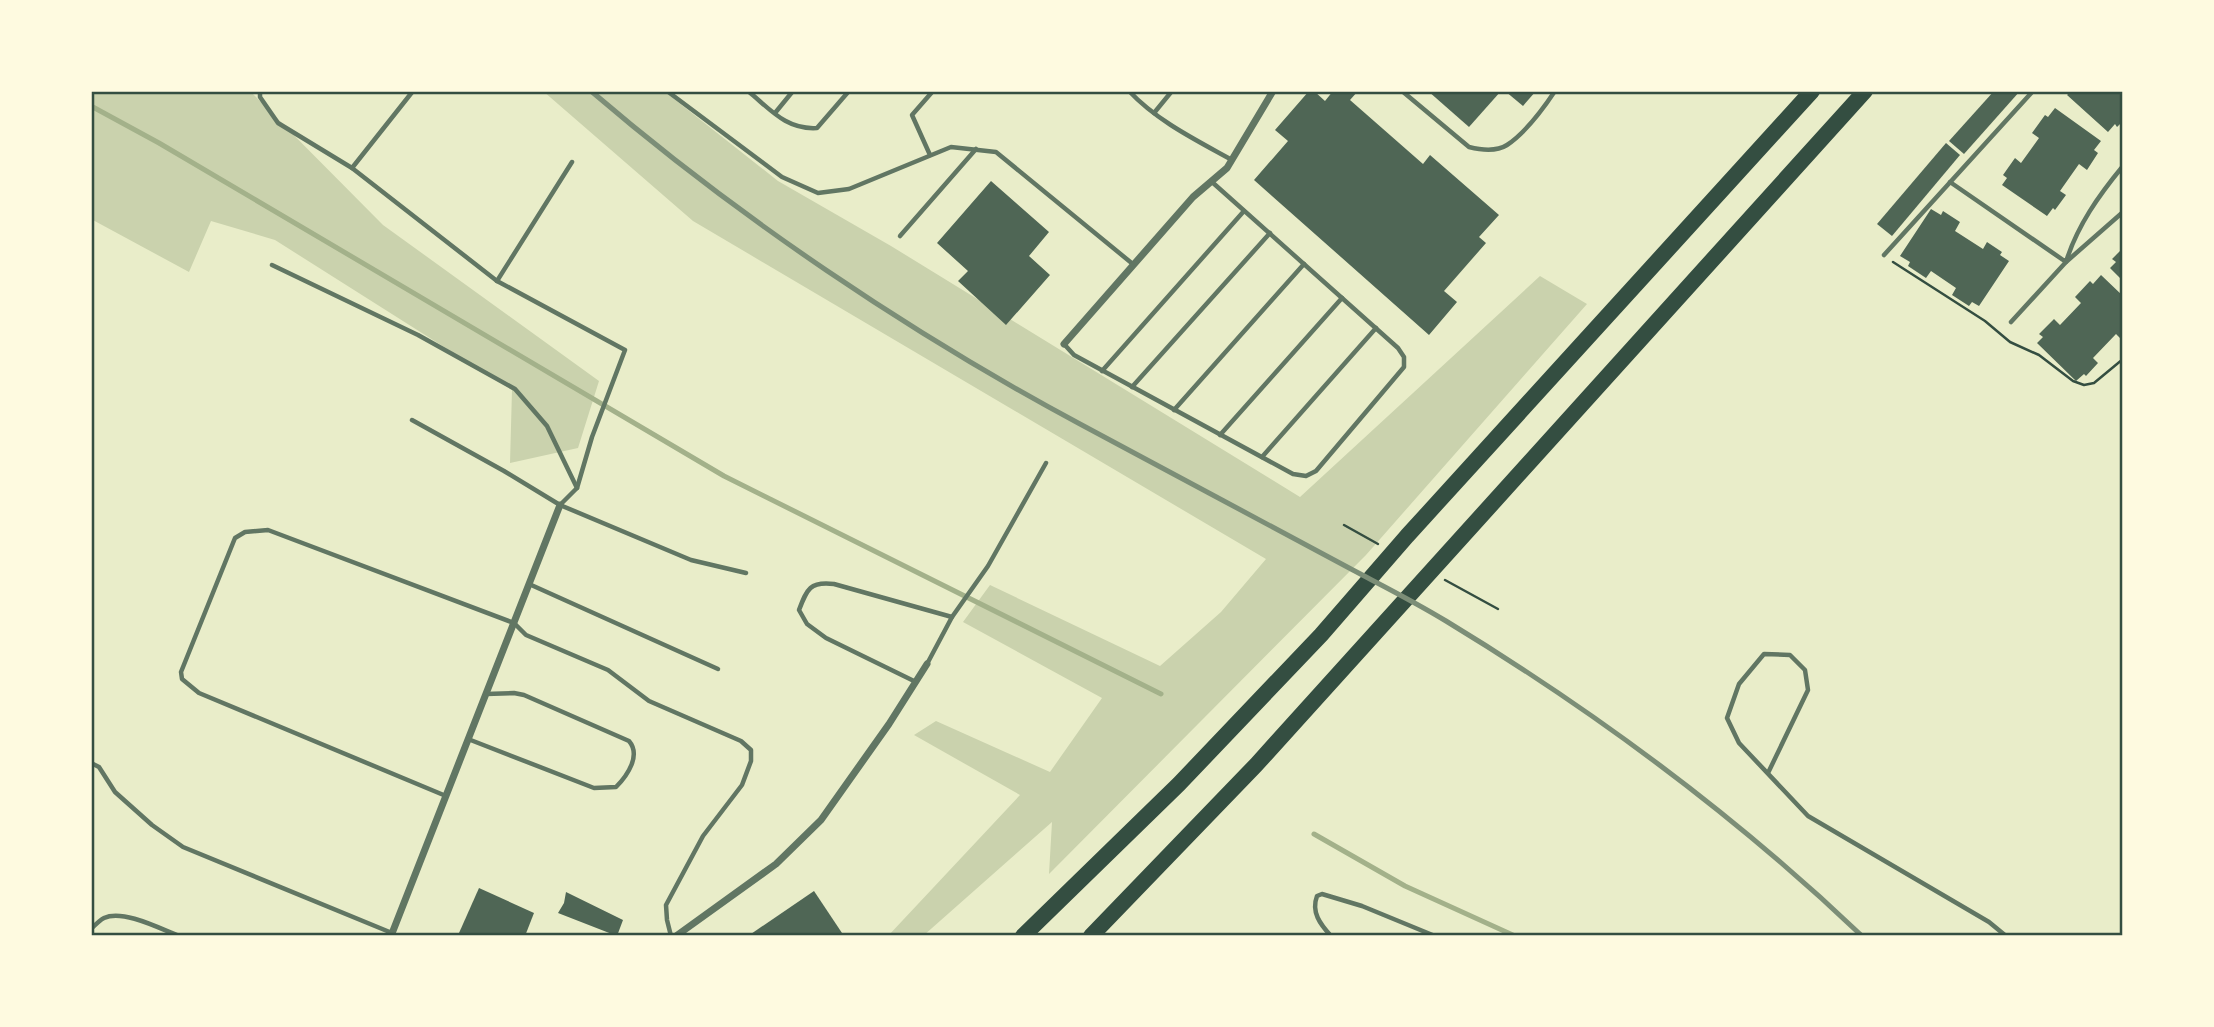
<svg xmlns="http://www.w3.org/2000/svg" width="2214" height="1027" viewBox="0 0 2214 1027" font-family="'Archivo Narrow',sans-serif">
<rect width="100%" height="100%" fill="#e9edc9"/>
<g fill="#cad2ad">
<polygon points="91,91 250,91 383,225 599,381 578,448 510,463 512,390 275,240 211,221 189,272 91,219"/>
<polygon points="543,91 664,91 778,181 891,246 1300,497 1540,276 1587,304 1366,555 1049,874 1052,822 923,936 888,936 1020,795 914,735 936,721 1050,772 1102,698 963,622 990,585 1160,666 1221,612 1266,559 693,221"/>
</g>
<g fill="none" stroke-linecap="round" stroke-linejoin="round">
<g stroke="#a3b18a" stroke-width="5">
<polyline points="91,106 159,143 724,476 1161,694"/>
<polyline points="1314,834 1405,886 1515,936"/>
</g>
</g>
<g fill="#4f6655">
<polygon points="1309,91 1314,91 1325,101 1333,91 1358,91 1350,100 1423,164 1430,155 1499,215 1479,237 1486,243 1444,291 1457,302 1429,335 1254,180 1288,141 1275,130"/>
<polygon points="1428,91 1501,91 1469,127"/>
<polygon points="1505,91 1536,91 1523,106"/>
<polygon points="1994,91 2020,91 1964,154 1949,141"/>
<polygon points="2071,91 2123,91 2123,121 2117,127 2115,124 2108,132 2067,95"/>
<polygon points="2055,108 2101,141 2094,150 2098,153 2087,170 2079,164 2060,191 2066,195 2055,210 2053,208 2047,216 2002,185 2007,178 2003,175 2015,158 2021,163 2039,138 2032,133 2045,115 2048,117"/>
<polygon points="1946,143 1960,155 1892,236 1877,224"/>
<polygon points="991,181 1049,232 1029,256 1050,275 1006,325 958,281 968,271 937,243"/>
<polygon points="1931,209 1941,215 1943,211 1960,222 1955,231 1983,249 1987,242 2002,252 2000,255 2009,261 1979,306 1972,302 1969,306 1952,295 1956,288 1931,271 1926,278 1908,266 1910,262 1900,256"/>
<polygon points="2123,248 2123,281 2110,268 2116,262 2112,259"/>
<polygon points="2101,275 2123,296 2123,341 2116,334 2093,358 2098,363 2086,376 2084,374 2076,381 2037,343 2043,337 2039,334 2054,319 2060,325 2081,303 2075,297 2090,281 2093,284"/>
<polygon points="479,888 534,913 525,936 466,936 459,933"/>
<polygon points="814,891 844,936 748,936"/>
<polygon points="566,892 623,920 617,936 558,913 564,903"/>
</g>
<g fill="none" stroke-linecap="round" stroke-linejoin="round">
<g stroke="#344e41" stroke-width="2.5">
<polyline points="1893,262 1985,321 2010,342 2039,355 2073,381 2084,385 2094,383 2123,359"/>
<polyline points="1344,525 1378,544"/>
<polyline points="1445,580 1498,609"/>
</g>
<g stroke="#617663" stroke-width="4.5">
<polyline points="260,91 260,97 278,123 352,168 497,281 625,350 592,437 577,488 560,505"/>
<polyline points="667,91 782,177 818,193 849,189 951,147 996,152 1134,265"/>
<path d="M 748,91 C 770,109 786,130 817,128 L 849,91"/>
<path d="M 1129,91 C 1157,121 1196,140 1232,160"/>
<path d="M 1402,91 L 1469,147 C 1481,150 1496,152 1507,145 C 1525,133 1543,109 1555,91"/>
<polyline points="775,113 793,91"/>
<polyline points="1154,113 1172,91"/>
<polyline points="930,155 912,115 933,91"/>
<polyline points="352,168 413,91"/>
<path d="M 1950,182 L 2066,262 C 2077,226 2099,195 2123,166"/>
<polyline points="900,236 976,149"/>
<polyline points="1884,255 2033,91"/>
<polyline points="272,265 418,335 515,389 547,426 577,488"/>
<polyline points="497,281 572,162"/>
<polyline points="2011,322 2066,262 2123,212"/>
<polyline points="1064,344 1074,355 1293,474 1306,476 1316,471 1404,367 1404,357 1398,348 1212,182"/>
<polyline points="1102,371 1244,211"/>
<polyline points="1132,387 1270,233"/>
<polyline points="1174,410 1304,264"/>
<polyline points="412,420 504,471 560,505 691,560 746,573"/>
<polyline points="1220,435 1342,298"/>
<polyline points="1262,457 1376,328"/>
<polyline points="529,584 718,669"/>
<polyline points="952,617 988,566 1046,463"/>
<path d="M 916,682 L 826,638 L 807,624 L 799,610 C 807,589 810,581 834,584 L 952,617 L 927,664"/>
<path d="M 468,739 L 594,788 L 616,787 C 628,775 641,755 629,741 L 524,695 L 514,693 L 486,694"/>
<polyline points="91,763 99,767 115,792 152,825 183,847 392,933"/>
<polyline points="1768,773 1808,690 1805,670 1790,655 1764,654 1739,684 1727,718 1739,743 1808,816 1989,922 2006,936"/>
<polyline points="446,796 199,693 182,679 181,672 235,538 245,532 268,530 514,623 526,635 608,670 649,701 741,741 751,750 751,761 742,785 703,836 666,905 667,920 671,936"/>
<path d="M 91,929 C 95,925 100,920 104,918 C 123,909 161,929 179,936"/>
<path d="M 1331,936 C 1320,924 1311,912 1317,896 L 1322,894 L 1362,906 L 1435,936"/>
</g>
<g stroke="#617663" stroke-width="7">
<polyline points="1064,344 1193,197 1227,168 1273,91"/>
<polyline points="391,936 560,505"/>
<polyline points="676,936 776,864 821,820 889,724 927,664"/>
</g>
<g stroke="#344e41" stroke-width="16">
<polyline points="1023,936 1179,784 1321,635 1407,536 1812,91"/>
<polyline points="1091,936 1256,765 1865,91"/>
</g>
<path stroke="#7c8e77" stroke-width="5" d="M 591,91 C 738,217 910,333 1080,424 C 1170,473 1261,520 1351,569 C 1383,586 1415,602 1446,621 C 1596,712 1735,815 1862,936"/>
</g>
<rect width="2214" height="1027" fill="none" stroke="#fefae0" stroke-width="186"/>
<rect x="93" y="93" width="2028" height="841" fill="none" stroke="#344e41" stroke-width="2.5"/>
</svg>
